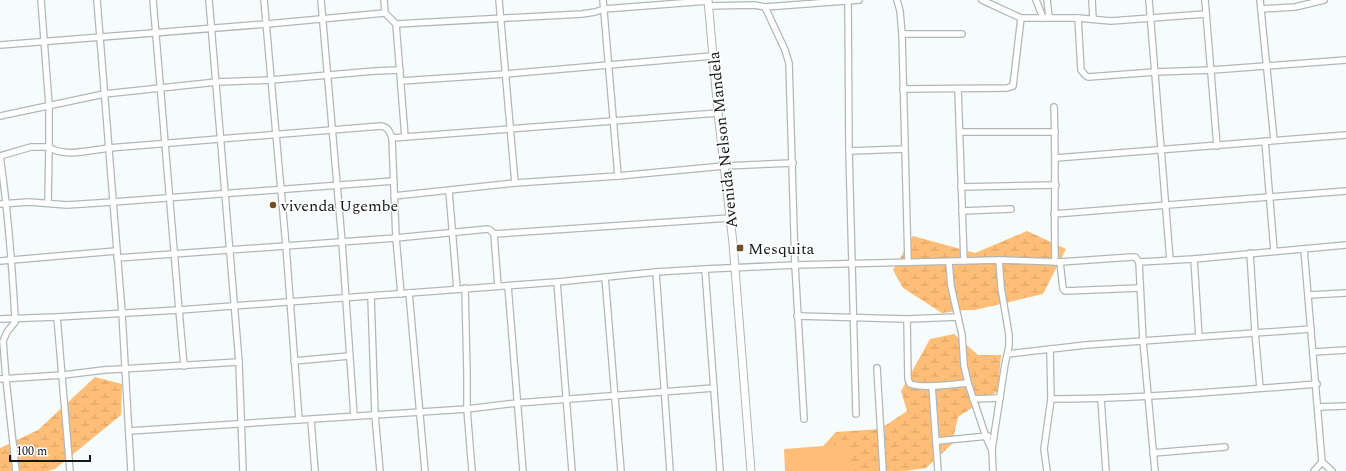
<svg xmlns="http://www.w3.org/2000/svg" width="1346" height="471" viewBox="0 0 1346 471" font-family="Spectral,serif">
<defs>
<pattern id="wetland-marsh" width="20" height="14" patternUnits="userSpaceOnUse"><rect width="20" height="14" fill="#febe78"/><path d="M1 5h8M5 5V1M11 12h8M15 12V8" fill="none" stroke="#d9a367"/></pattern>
</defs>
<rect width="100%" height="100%" fill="#f5fcfb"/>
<g fill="url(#wetland-marsh)">
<polygon points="1027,231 1066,249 1043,294 975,310 965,310 942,313 903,288 893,270 913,236 975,253"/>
<polygon points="954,334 978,355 1001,355 998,391 958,417 952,444 926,468 905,471 800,471 836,432 880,429 907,411 901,391 930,339"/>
<polygon points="95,377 122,384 121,415 55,469 48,471 0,471 0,448 38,430"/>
</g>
<polygon fill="#febe78" points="850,444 852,471 785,471 784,449"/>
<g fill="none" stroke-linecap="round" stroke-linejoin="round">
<defs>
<g id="minor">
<path d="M 41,0 L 49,105 L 49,147 C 64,158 91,150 109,148 L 381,126 C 388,127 390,132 392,138"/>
<polyline points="97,0 122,313 131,471"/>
<polyline points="153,0 179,310 557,282 656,272 705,269 795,265 999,260 1060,262 1132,257 1135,257 1139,262 1194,259 1346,245"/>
<polyline points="209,0 239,362 243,471"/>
<polyline points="264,0 286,246 299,420"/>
<polyline points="321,0 342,242 354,416"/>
<polyline points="384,0 385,13 396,24 405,137 718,113"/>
<polyline points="499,0 515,183"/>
<polyline points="603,0 618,176"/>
<polyline points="848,0 849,151 856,414"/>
<polyline points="897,0 900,11 902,34 908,262"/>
<polyline points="982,0 1021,18 1078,18 1111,21 1206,14"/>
<polyline points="1036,0 1043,18"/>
<polyline points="1047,0 1049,17"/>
<polyline points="1092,0 1093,19"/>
<polyline points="1149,0 1170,260"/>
<polyline points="1205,0 1217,146"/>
<polyline points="1260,0 1274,140"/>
<polyline points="708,6 754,5 765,7 785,50 789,63 795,265 804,419"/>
<polyline points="765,7 859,0"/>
<polyline points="1261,9 1295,7 1324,0"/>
<polyline points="1078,18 1081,70 1085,75 1088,77 1155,72 1212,70 1346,60"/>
<polyline points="396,24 582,14 595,12 604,9 708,1"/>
<polyline points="902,34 962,34"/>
<polyline points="0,45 267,24 385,13"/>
<polyline points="401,81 506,74 712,56"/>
<polyline points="903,89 1007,88 1013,86 1021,18"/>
<polyline points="958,89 964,261"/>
<path d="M 1054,107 C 1056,159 1054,210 1055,262"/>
<polyline points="0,116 104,94 217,82 271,80 375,71 400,70"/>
<polyline points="960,132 1055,132"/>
<polyline points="1265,141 1274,251"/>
<polyline points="849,151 905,149"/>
<path d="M 0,156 C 8,210 12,264 15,318 L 15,322 L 7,332 L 3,341 L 6,379 L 16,471"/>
<polyline points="0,156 31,147 49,147 48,203"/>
<polyline points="1056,158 1346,135"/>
<polyline points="961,187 1056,185"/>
<polyline points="449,191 457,289"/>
<polyline points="394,196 515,183 618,176 724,166 793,163"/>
<polyline points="0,204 29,202 67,205 113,202 394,181"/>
<polyline points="962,211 1011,209"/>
<polyline points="1054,214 1346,191"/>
<polyline points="494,234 730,218"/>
<polyline points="1304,249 1322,462 1332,471"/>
<polyline points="1250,253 1255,332 1260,388"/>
<polyline points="117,258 396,238 488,229 490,230 494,234 498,286"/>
<polyline points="1194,259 1199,337"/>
<polyline points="0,261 116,251"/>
<polyline points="949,262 951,286 962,335 964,365 968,383 986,437 992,450 993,471"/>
<polyline points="1060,262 1063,289 1065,291 1140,288"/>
<polyline points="1139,262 1143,341 1155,471"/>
<polyline points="705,269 720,471"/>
<polyline points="656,272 670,471"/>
<polyline points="605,277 621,471"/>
<polyline points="557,282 572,471"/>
<polyline points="508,286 523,471"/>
<polyline points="465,288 467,372 467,409 472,471"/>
<polyline points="409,293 425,471"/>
<polyline points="401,294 396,238 392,138 405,137"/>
<polyline points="1309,295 1346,293"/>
<polyline points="371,296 375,415 380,471"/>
<polyline points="797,316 907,319 958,317"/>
<polyline points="57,317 70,471"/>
<polyline points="0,319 57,317 179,310 184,366"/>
<path d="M 907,319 L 908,379 L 910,384 C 924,389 953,384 968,383"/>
<polyline points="1314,352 1346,350"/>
<polyline points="1008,354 1086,345 1311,329"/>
<polyline points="294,361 349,356"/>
<polyline points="877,368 883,471"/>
<polyline points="0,379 63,375 104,370 239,362"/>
<polyline points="932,386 938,471"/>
<polyline points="973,399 1000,398"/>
<path d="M 1051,399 C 1140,399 1228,391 1317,384"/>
<polyline points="1101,399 1106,471"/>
<polyline points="1318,407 1346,406"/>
<polyline points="311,420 315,471"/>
<polyline points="129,431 467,409 517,403 714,388"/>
<polyline points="937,441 988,436"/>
<polyline points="992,449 1005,364 1009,346 1009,335 1001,287 999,260"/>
<polyline points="1153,453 1225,447"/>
<polyline points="1047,471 1044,449 1051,399 1050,349"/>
<polyline points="1314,471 1322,462"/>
</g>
<polyline id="tertiary" points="708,0 718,113 733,243 751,471"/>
</defs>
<use href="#minor" stroke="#b1b7b7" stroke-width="8"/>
<use href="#tertiary" stroke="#b1b7b7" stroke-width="9"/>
<use href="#minor" stroke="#fff" stroke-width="5.5"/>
<use href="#tertiary" stroke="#fff" stroke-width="7"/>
</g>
<g fill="#724f28" stroke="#fff" stroke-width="1.5">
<circle cx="273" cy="205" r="4"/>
<rect x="736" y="244" width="8" height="8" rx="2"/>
</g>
<g text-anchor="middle" stroke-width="3" stroke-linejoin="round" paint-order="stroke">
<g font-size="16" fill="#141717" stroke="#fff">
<text transform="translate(722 140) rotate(-96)" y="6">Avenida Nelson Mandela</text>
</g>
<g font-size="16" fill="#141717" stroke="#fff" text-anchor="start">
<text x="281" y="211">vivenda Ugembe</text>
<text x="748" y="254">Mesquita</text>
</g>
</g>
<path d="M10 455v6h80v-6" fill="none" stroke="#141717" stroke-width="2"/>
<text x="16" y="455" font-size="12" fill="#141717" stroke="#ffffff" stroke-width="3" paint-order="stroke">100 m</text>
</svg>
